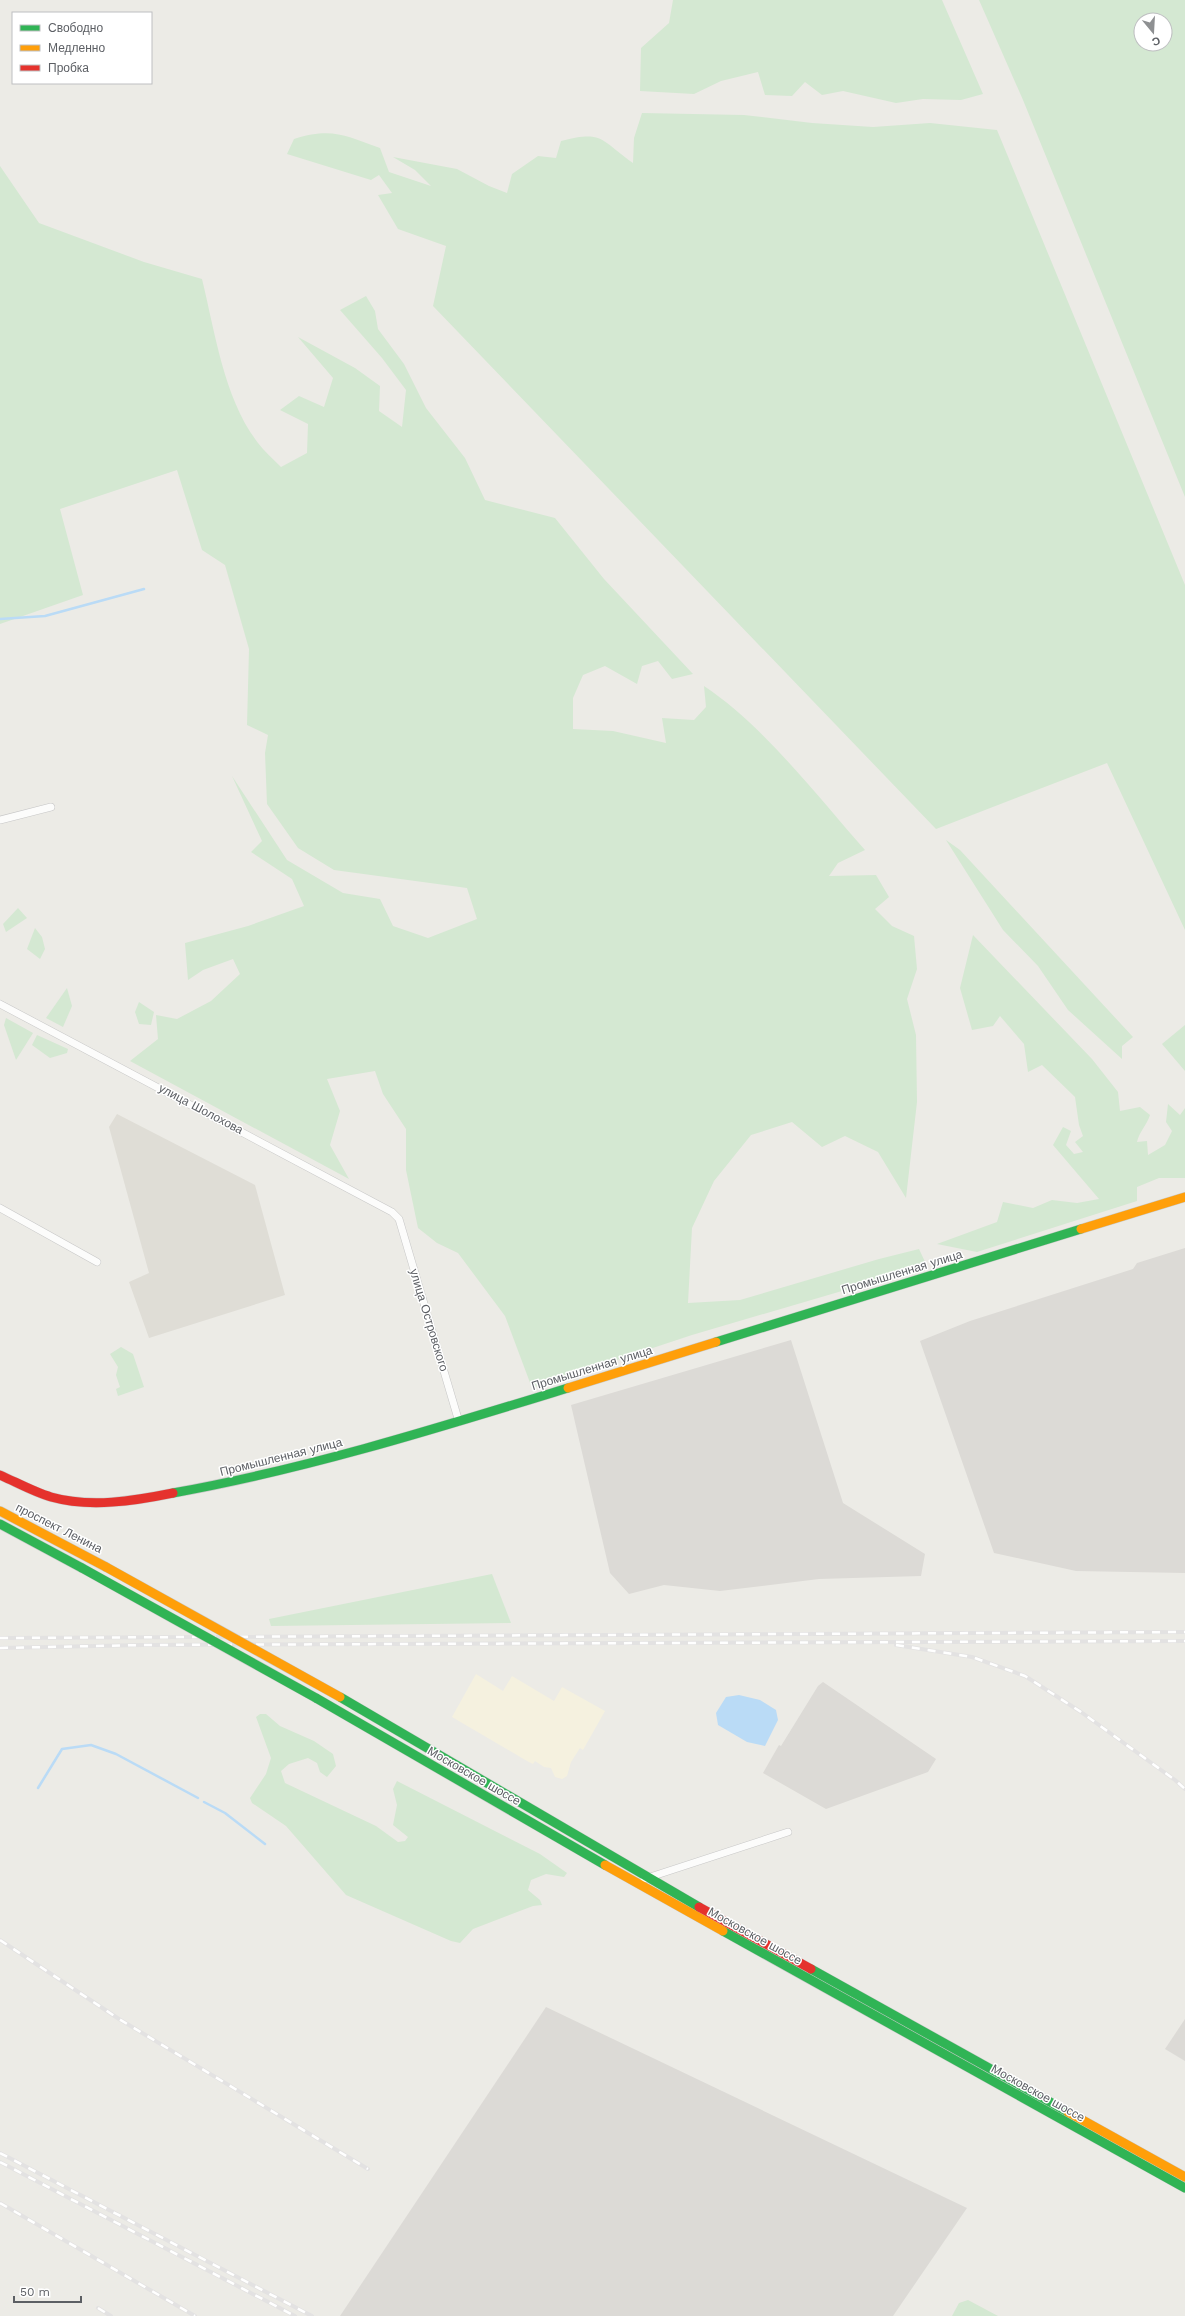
<svg xmlns="http://www.w3.org/2000/svg" width="1185" height="2316" viewBox="0 0 1185 2316" font-family="'Work Sans',sans-serif">
<rect width="100%" height="100%" fill="#ecebe6"/>
<polygon fill="#f5f1df" points="476,1674 503,1691 512,1676 554,1701 562,1687 605,1711 583,1750 580,1748 571,1762 567,1776 562,1779 555,1777 551,1768 544,1767 535,1761 533,1764 527,1761 452,1717"/>
<g fill="#dcdad6">
<polygon points="1185,1248 1185,1573 1076,1571 994,1553 920,1341 970,1321 1133,1269 1137,1263"/>
<polygon points="791,1340 843,1503 925,1554 921,1576 819,1579 720,1591 664,1585 629,1594 610,1573 571,1405"/>
<polygon points="823,1682 936,1759 928,1772 826,1809 763,1773 779,1745 781,1746 818,1686"/>
<polygon points="546,2007 967,2208 893,2316 340,2316"/>
<polygon points="1185,2019 1185,2061 1165,2049"/>
</g>
<polygon fill="#dfddd6" points="117,1114 255,1185 285,1295 149,1338 129,1282 149,1273 109,1127"/>
<g fill="#d4e8d2" fill-rule="evenodd">
<polygon points="673,0 942,0 983,94 961,100 923,99 896,103 843,91 822,95 805,82 792,96 765,95 758,72 721,81 694,94 640,91 641,48 669,23"/>
<path d="M 979,0 L 1185,0 L 1185,497 L 1023,100 ZM 1141,20 L 1165,20 L 1165,44 L 1141,44 Z"/>
<path d="M 642,113 L 744,115 L 812,123 L 873,127 L 930,123 L 997,130 L 1185,585 L 1185,930 L 1107,763 L 936,829 L 433,306 L 446,246 L 398,229 L 378,195 L 392,193 L 379,175 L 371,180 L 287,154 L 294,139 C 333,127 345,136 380,148 L 389,172 L 431,186 L 415,170 L 393,157 L 457,169 L 489,186 L 507,193 L 512,174 L 538,156 L 556,158 L 561,141 C 604,130 600,140 633,163 L 634,138 Z"/>
<path d="M 0,166 L 39,223 L 144,262 L 202,279 C 215,332 224,399 258,443 C 264,451 273,459 281,467 L 307,453 L 308,424 L 280,410 L 299,396 L 324,407 L 333,378 L 298,337 L 355,368 L 380,386 L 379,411 L 402,427 L 406,390 L 382,358 L 340,310 L 366,296 L 375,311 L 378,329 L 404,364 L 426,408 L 465,458 L 485,500 L 555,518 L 604,579 L 693,674 L 672,679 L 658,661 L 642,666 L 637,684 L 605,666 L 583,675 L 573,698 L 573,729 L 613,731 L 666,743 L 662,718 L 694,720 L 706,707 L 704,686 C 763,725 818,797 865,850 L 838,863 L 829,876 L 876,875 L 889,897 L 875,909 L 892,926 L 914,936 L 917,969 L 907,999 L 916,1035 L 917,1102 L 906,1198 L 878,1152 L 845,1136 L 822,1147 L 792,1122 L 751,1135 L 714,1181 L 692,1228 L 688,1303 L 740,1300 L 879,1259 L 919,1249 L 927,1266 L 692,1335 L 532,1388 L 505,1316 L 458,1253 L 437,1243 L 418,1228 L 406,1170 L 406,1129 L 383,1094 L 375,1071 L 327,1079 L 340,1111 L 330,1145 L 349,1179 L 130,1061 L 158,1039 L 156,1015 L 177,1019 L 211,1001 L 240,974 L 233,959 L 203,970 L 188,980 L 185,943 L 248,926 L 304,906 L 292,879 L 251,852 L 262,841 L 232,776 L 287,860 L 343,893 L 380,899 L 393,926 L 428,938 L 477,919 L 467,888 L 334,870 L 298,848 L 267,804 L 265,753 L 268,735 L 247,725 L 249,649 L 225,565 L 202,550 L 177,470 L 60,509 L 83,595 L 0,624 Z"/>
<polygon points="946,840 960,850 1133,1037 1122,1046 1122,1059 1068,1010 1038,966 1003,930"/>
<polygon points="18,908 27,918 6,932 3,924"/>
<polygon points="35,928 42,937 45,949 40,959 27,949"/>
<path d="M 973,935 L 1092,1059 L 1118,1092 L 1120,1111 L 1140,1107 L 1150,1115 C 1147,1125 1139,1132 1137,1142 L 1147,1141 L 1148,1155 L 1165,1145 L 1172,1131 L 1166,1122 L 1168,1104 L 1180,1115 L 1185,1108 L 1185,1178 L 1159,1178 L 1137,1187 L 1137,1201 L 977,1252 L 937,1244 L 997,1222 L 1003,1202 L 1033,1208 L 1052,1200 L 1077,1203 L 1099,1199 L 1053,1145 L 1063,1127 L 1071,1131 L 1066,1145 L 1074,1154 L 1083,1152 L 1075,1142 L 1083,1136 L 1079,1125 L 1075,1097 L 1042,1065 L 1028,1072 L 1024,1044 L 1000,1016 L 993,1026 L 972,1030 L 960,988 Z"/>
<polygon points="67,988 72,1006 63,1027 46,1018"/>
<polygon points="139,1002 154,1012 151,1025 139,1024 135,1012"/>
<polygon points="6,1018 33,1033 16,1060 4,1025"/>
<polygon points="1185,1025 1185,1071 1162,1044"/>
<polygon points="37,1035 68,1049 67,1053 50,1058 32,1045"/>
<polygon points="121,1347 133,1354 144,1387 118,1396 116,1389 120,1387 116,1375 118,1367 110,1354"/>
<polygon points="492,1574 511,1623 271,1626 269,1619"/>
<polygon points="260,1714 266,1714 280,1726 314,1741 333,1754 336,1766 327,1777 320,1772 317,1763 308,1758 289,1764 281,1771 285,1783 376,1826 398,1842 405,1841 408,1837 393,1825 397,1805 393,1789 397,1781 540,1854 567,1873 564,1877 546,1874 531,1880 528,1890 540,1900 542,1905 533,1906 473,1929 460,1943 451,1941 346,1895 286,1826 252,1803 250,1798 266,1774 271,1758 256,1717"/>
<polygon points="968,2300 998,2316 952,2316 959,2303"/>
</g>
<polygon fill="#badbf6" points="739,1695 760,1700 776,1710 778,1720 765,1746 747,1742 718,1725 716,1713 726,1697"/>
<g fill="none" stroke-linecap="round" stroke-linejoin="round">
<g stroke="#badbf6" stroke-width="2.5">
<polyline points="0,619 45,616 144,589"/>
<polyline points="38,1788 62,1749 91,1745 116,1754 198,1798"/>
<polyline points="204,1802 225,1813 265,1844"/>
</g>
<defs>
<g id="street">
<polyline points="0,820 51,807"/>
<polyline points="0,1004 392,1212 399,1219 459,1422"/>
<polyline points="0,1208 97,1262"/>
<polyline points="644,1879 788,1832"/>
</g>
<g id="fast">
<polyline points="716,1342 1081,1229"/>
<path d="M 173,1493 C 307,1469 438,1428 568,1388"/>
<polyline points="0,1524 82,1568"/>
<polyline points="340,1697 699,1907"/>
<polyline points="316,1698 605,1865"/>
<polyline points="723,1931 1185,2188"/>
<polyline points="811,1969 1068,2112"/>
</g>
<g id="slow">
<polyline points="1081,1229 1185,1197"/>
<polyline points="568,1388 716,1342"/>
<polyline points="0,1511 106,1567"/>
<polyline points="605,1865 723,1931"/>
<polyline points="1068,2112 1185,2177"/>
</g>
<g id="jam">
<path d="M 0,1475 C 16,1482 34,1492 51,1497 C 90,1508 134,1501 173,1493"/>
<polyline points="699,1907 811,1969"/>
</g>
</defs>
<use href="#street" stroke="#c7c7c7" stroke-width="8"/>
<use href="#fast" stroke="#c8c9c8" stroke-width="10"/>
<use href="#slow" stroke="#c8c9c8" stroke-width="10"/>
<use href="#jam" stroke="#c8c9c8" stroke-width="10"/>
<use href="#street" stroke="#fcfcfb" stroke-width="7"/>
<use href="#fast" stroke="#30b455" stroke-width="9"/>
<use href="#slow" stroke="#ff9f0a" stroke-width="9"/>
<use href="#jam" stroke="#e5322d" stroke-width="9"/>
<defs>
<g id="rail">
<polyline points="0,1638 1185,1632"/>
<polyline points="896,1645 972,1657 1025,1676 1081,1712 1175,1780 1185,1789"/>
<polyline points="0,1648 142,1645 1185,1641"/>
<polyline points="0,1940 119,2019 368,2169"/>
<polyline points="0,2153 312,2316"/>
<polyline points="0,2162 295,2316"/>
<polyline points="0,2203 195,2316"/>
<polyline points="98,2308 111,2316"/>
</g>
</defs>
<use href="#rail" stroke="#e3e2e2" stroke-width="4"/>
<use href="#rail" stroke="#fff" stroke-width="2.5" stroke-dasharray="8" stroke-linecap="butt"/>
<defs>
<polyline id="fast-bridge" points="82,1568 316,1698"/>
<polyline id="slow-bridge" points="106,1567 340,1697"/>
</defs>
<use href="#fast-bridge" stroke="#c8c9c8" stroke-width="10" stroke-linecap="butt"/>
<use href="#slow-bridge" stroke="#c8c9c8" stroke-width="10" stroke-linecap="butt"/>
<use href="#fast-bridge" stroke="#30b455" stroke-width="9"/>
<use href="#slow-bridge" stroke="#ff9f0a" stroke-width="9"/>
</g>
<g text-anchor="middle" stroke-width="3" stroke-linejoin="round" paint-order="stroke">
<g font-size="12" fill="#5c5f64" stroke="#fff">
<text transform="translate(201 1109) rotate(28)" y="4">улица Шолохова</text>
<text transform="translate(902 1272) rotate(-17)" y="4">Промышленная улица</text>
<text transform="translate(429 1320) rotate(73)" y="4">улица Островского</text>
<text transform="translate(592 1368) rotate(-17)" y="4">Промышленная улица</text>
<text transform="translate(281 1457) rotate(-14)" y="4">Промышленная улица</text>
<text transform="translate(59 1528) rotate(27)" y="4">проспект Ленина</text>
<text transform="translate(474 1776) rotate(30)" y="4">Московское шоссе</text>
<text transform="translate(755 1936) rotate(29)" y="4">Московское шоссе</text>
<text transform="translate(1038 2093) rotate(29)" y="4">Московское шоссе</text>
</g>
</g>
<rect x="12" y="12" width="140" height="72" fill="#ffffff" stroke="#bebfc1"/>
<rect x="20" y="25" width="20" height="6" fill="#30b455" stroke="#bebfc1"/>
<text x="48" y="32" font-size="12" fill="#5c5f64">Свободно</text>
<rect x="20" y="45" width="20" height="6" fill="#ff9f0a" stroke="#bebfc1"/>
<text x="48" y="52" font-size="12" fill="#5c5f64">Медленно</text>
<rect x="20" y="65" width="20" height="6" fill="#e5322d" stroke="#bebfc1"/>
<text x="48" y="72" font-size="12" fill="#5c5f64">Пробка</text>
<g transform="translate(1153 32) rotate(162)"><circle r="19" fill="#ffffff" stroke="#bebfc1"/>
<path d="M0-3L7 15L0 10L-7 15Z" fill="#8e9092"/>
<text y="-6" font-size="11" font-weight="bold" text-anchor="middle" fill="#5c5f64">С</text>
</g>
<path d="M14 2296v6h67v-6" fill="none" stroke="#5c5f64" stroke-width="2"/>
<text x="20" y="2296" font-size="12" fill="#5c5f64" stroke="#ffffff" stroke-width="3" paint-order="stroke">50 m</text>
</svg>
